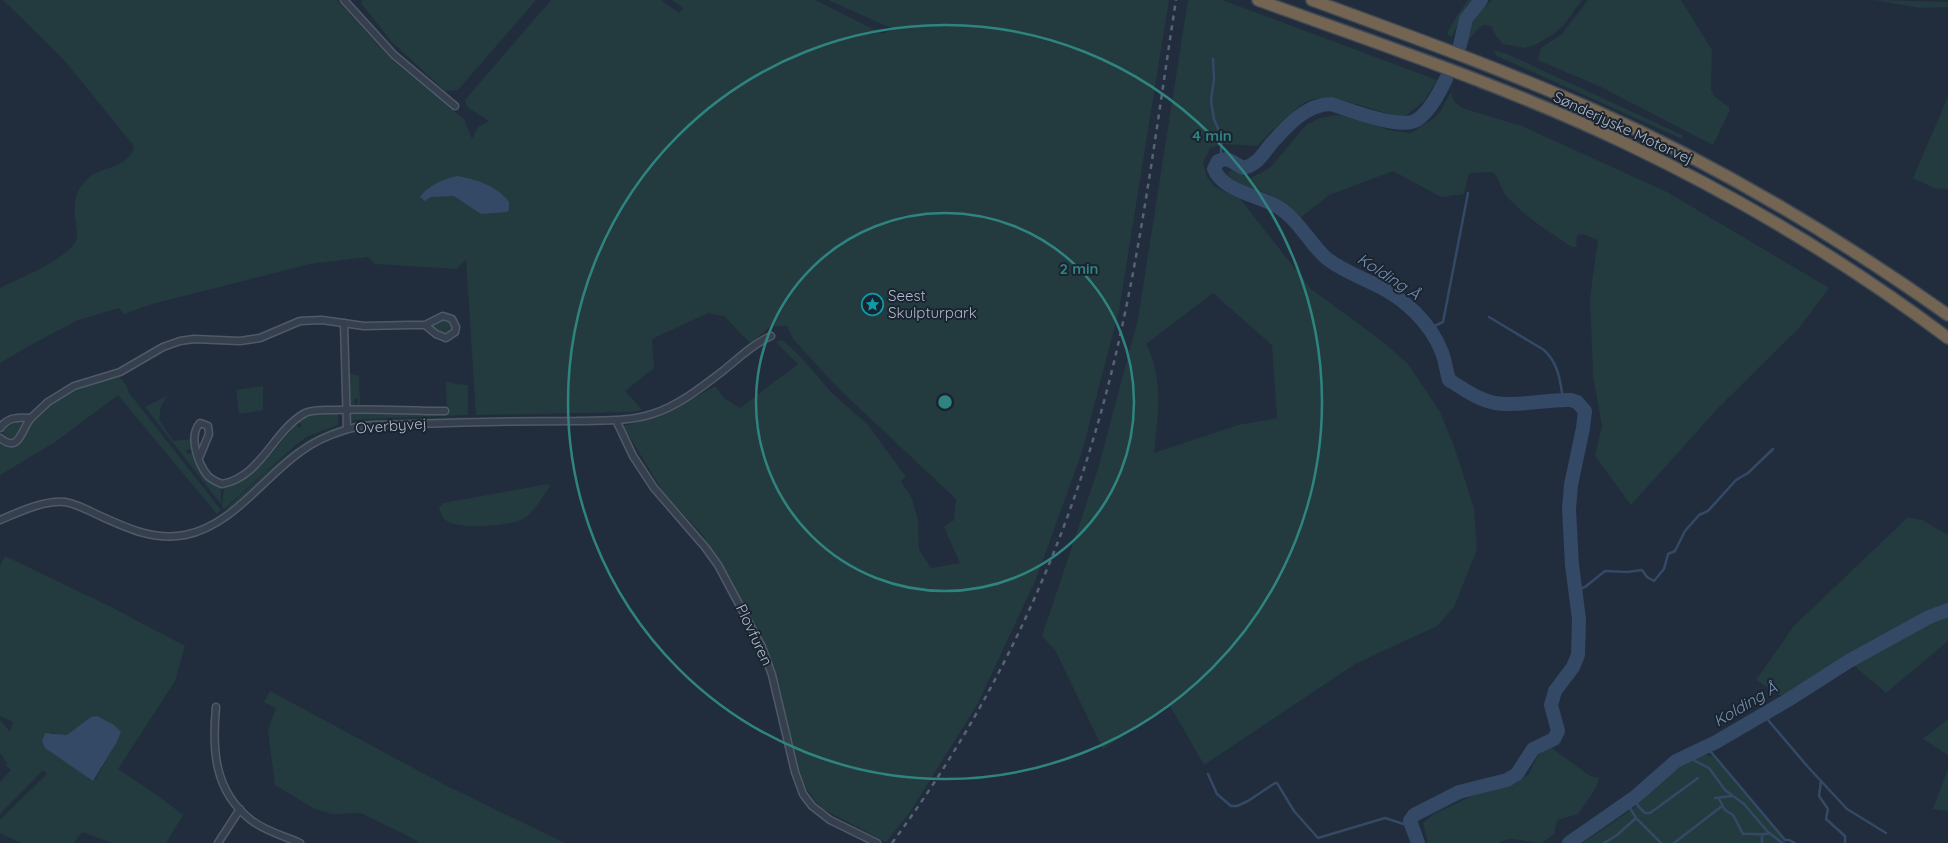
<svg xmlns="http://www.w3.org/2000/svg" width="1948" height="843" viewBox="0 0 1948 843" font-family="Quicksand,sans-serif">
<rect width="100%" height="100%" fill="#212d3d"/>
<g fill="#233b3e" fill-rule="evenodd">
<path d="M 3,0 L 337,0 L 393,61 L 464,119 L 472,139 L 478,127 L 489,121 L 467,107 L 465,100 L 551,0 L 661,0 L 679,13 L 683,8 L 672,0 L 815,0 L 883,34 L 893,29 L 828,0 L 1169,0 L 1119,310 L 1082,452 L 1036,579 L 977,705 L 910,812 L 886,842 L 823,809 L 816,802 L 806,788 L 797,765 L 779,685 L 762,638 L 729,576 L 702,534 L 665,495 L 623,426 C 658,418 684,404 715,386 L 724,398 L 740,408 L 798,364 L 776,342 L 782,340 L 799,355 L 831,392 L 868,425 L 906,477 L 901,481 L 912,499 L 918,520 L 919,549 L 931,568 L 960,563 L 944,527 L 954,520 L 956,499 L 838,388 L 793,339 L 787,326 L 771,326 L 750,343 L 724,316 L 708,313 L 652,339 L 654,368 L 625,391 L 642,410 L 630,412 L 476,415 L 466,259 L 457,269 L 375,264 L 368,257 L 310,264 L 152,304 L 124,314 L 119,308 L 78,320 L 27,347 L 0,363 L 0,288 C 19,278 70,259 77,238 C 78,234 76,228 76,223 C 73,208 74,192 86,180 C 99,166 130,169 134,146 L 64,60 Z"/>
<polygon points="363,0 536,0 458,90 445,91 391,41 361,3"/>
<path d="M 1188,0 L 1222,0 L 1437,80 L 1424,101 L 1403,118 C 1380,112 1335,94 1313,99 C 1298,103 1269,134 1257,146 L 1224,144 L 1210,148 L 1203,163 L 1207,177 L 1215,187 L 1240,199 L 1311,289 L 1382,341 L 1408,364 L 1440,412 L 1455,449 L 1474,508 L 1477,549 L 1454,607 L 1437,626 L 1355,664 L 1204,765 L 1169,704 L 1103,749 L 1055,650 L 1042,636 L 1098,469 L 1138,319 ZM 1213,293 L 1272,345 L 1277,418 L 1238,425 L 1154,453 C 1158,416 1164,379 1146,344 Z"/>
<polygon points="1468,0 1476,0 1462,15 1452,37 1447,34 1456,17"/>
<path d="M 1493,0 L 1582,0 L 1563,26 L 1555,33 L 1537,44 L 1525,48 L 1503,44 L 1496,36 L 1491,26 L 1483,25 C 1478,28 1471,37 1467,42 C 1467,26 1480,9 1493,0 Z"/>
<polygon points="1588,0 1681,0 1712,50 1711,89 1714,95 1711,94 1729,107 1729,112 1713,145 1601,87 1538,60 1541,48 1562,34"/>
<polygon points="1874,0 1948,2 1948,7 1920,8"/>
<polygon points="1493,50 1507,54 1682,135 1682,139 1497,56"/>
<path d="M 1451,92 L 1454,101 L 1462,108 L 1522,126 L 1667,192 L 1829,288 L 1799,328 L 1719,407 L 1631,505 L 1595,456 L 1602,426 L 1593,375 L 1590,297 L 1598,240 L 1582,234 L 1577,235 L 1576,247 L 1572,247 C 1550,233 1527,218 1509,199 C 1501,191 1500,179 1493,172 L 1469,173 L 1464,194 L 1441,197 L 1393,171 L 1329,195 L 1300,218 C 1290,210 1281,199 1269,194 C 1254,188 1238,187 1227,173 L 1232,170 L 1251,178 L 1270,168 L 1306,125 L 1320,118 L 1336,115 L 1351,117 L 1388,130 L 1411,133 L 1433,119 L 1440,112 Z"/>
<polygon points="1948,97 1948,189 1947,189 1934,188 1913,178"/>
<path d="M 443,319 L 448,319 L 453,324 L 451,332 C 442,336 438,332 431,326 L 432,324 Z"/>
<polygon points="348,373 359,376 360,405 357,406 358,398 354,399 355,406 348,404"/>
<path d="M 119,376 L 126,385 L 129,393 L 221,510 L 217,514 L 118,395 L 55,442 L 0,475 L 0,444 C 25,455 22,431 33,418 C 36,414 42,411 45,408 C 68,391 92,383 119,376 Z"/>
<polygon points="446,381 456,384 468,385 468,415 367,419 349,421 349,413 351,412 447,412"/>
<polygon points="263,386 263,410 239,414 236,390"/>
<path d="M 167,396 L 161,406 L 159,420 L 173,441 L 192,439 L 192,449 L 186,450 L 187,454 L 193,452 C 197,468 205,481 221,488 L 221,504 L 145,407 Z"/>
<path d="M 315,413 L 338,413 L 338,425 L 308,436 L 298,443 L 224,509 L 222,506 L 224,488 C 250,485 280,444 295,424 L 300,428 L 302,425 L 297,422 L 307,415 Z"/>
<polygon points="469,417 470,419 354,425 351,423 364,420"/>
<polygon points="19,421 22,425 15,438 10,440 3,434 3,428"/>
<path d="M 340,426 L 337,429 L 316,438 L 300,448 L 227,512 L 226,510 L 230,505 C 264,475 296,440 340,426 Z"/>
<path d="M 548,484 L 550,486 C 543,496 534,513 523,519 C 509,526 460,530 447,521 C 442,518 441,513 439,508 L 443,503 Z"/>
<polygon points="1908,517 1922,520 1948,535 1948,641 1886,693 1849,661 1788,700 1756,680 1794,626"/>
<path d="M 5,556 L 111,607 L 185,646 L 175,681 L 118,769 L 161,798 L 183,815 L 166,843 L 112,843 L 82,832 L 74,843 L 21,843 L 0,833 L 0,820 L 47,774 L 43,770 L 0,814 L 0,782 L 11,770 L 6,766 L 7,763 L 0,753 L 0,720 L 10,732 L 13,722 L 0,716 L 0,566 ZM 91,717 L 121,732 L 117,742 L 95,780 L 50,732 L 67,736 Z"/>
<polygon points="270,691 443,784 565,843 418,843 418,841 361,813 332,814 315,809 275,785 268,730 276,708 264,702"/>
<polygon points="1948,719 1948,755 1923,739"/>
<path d="M 1549,746 L 1590,776 L 1599,778 L 1596,788 L 1578,814 L 1557,820 L 1554,834 C 1550,837 1545,842 1540,843 C 1525,843 1513,834 1498,843 L 1428,843 L 1423,823 L 1434,814 L 1483,791 L 1515,784 L 1529,774 L 1538,755 Z"/>
<polygon points="1696,754 1713,756 1735,779 1748,796 1774,825 1786,843 1583,843 1638,805 1647,794 1669,773 1688,757"/>
<polygon points="1948,769 1948,811 1933,809"/>
</g>
<g fill="#334965">
<path d="M 457,176 C 475,179 498,186 509,202 L 509,210 L 507,212 L 481,214 L 454,196 L 431,197 L 425,201 L 420,197 C 427,186 444,179 457,176 Z"/>
<polygon points="97,716 114,725 121,732 117,742 93,781 45,748 42,741 45,733 67,735 91,717"/>
</g>
<g fill="none" stroke-linecap="round" stroke-linejoin="round">
<g stroke="#334965" stroke-width="2.5">
<polyline points="1213,59 1214,79 1211,101 1214,119 1221,136 1221,160"/>
<path d="M 1489,317 L 1544,350 C 1559,364 1560,381 1563,399"/>
<polyline points="1430,328 1443,322 1468,193"/>
<polyline points="1575,591 1585,587 1605,571 1627,572 1642,570 1647,577 1654,581 1664,569 1668,554 1675,551 1685,531 1699,515 1708,511 1736,480 1748,473 1773,449"/>
<polyline points="1762,713 1808,767 1847,809 1886,833"/>
<polyline points="1703,749 1711,752 1785,840 1789,840 1795,843"/>
<polyline points="1690,753 1695,761 1709,768 1725,790 1744,804 1768,832 1782,843"/>
<polyline points="1208,774 1217,794 1231,806 1237,806 1248,801 1275,783 1277,783 1294,811 1318,838 1385,818 1410,826"/>
<polyline points="1821,781 1819,796 1828,809 1826,819 1845,836 1845,843"/>
<polyline points="1635,797 1638,806 1645,813 1650,813 1698,778"/>
<polyline points="1715,798 1732,796"/>
<path d="M 1719,799 L 1725,810 L 1733,815 L 1743,834 C 1753,833 1760,836 1770,833"/>
<polyline points="1627,803 1636,818 1661,843"/>
<polyline points="1604,843 1617,835 1636,818"/>
<polyline points="1674,843 1722,806"/>
<polyline points="1762,843 1762,835"/>
</g>
<g stroke="#334965" stroke-width="14">
<polyline points="1460,45 1466,19 1481,0"/>
<path d="M 1418,843 L 1410,821 L 1414,815 L 1459,792 L 1507,780 L 1517,774 L 1533,749 L 1554,739 L 1558,731 L 1551,705 L 1555,691 L 1573,667 L 1578,655 L 1579,619 L 1572,565 L 1569,509 L 1571,485 L 1583,428 L 1585,411 L 1577,402 L 1571,400 C 1546,399 1519,407 1495,403 C 1479,400 1463,389 1449,380 C 1446,370 1445,359 1441,350 C 1430,323 1405,299 1378,286 C 1361,277 1340,270 1325,257 C 1308,241 1298,219 1278,207 C 1258,195 1224,192 1214,169 L 1218,161 L 1226,159 L 1231,161 L 1243,168 C 1257,165 1262,155 1271,144 C 1286,127 1306,104 1331,104 C 1350,110 1400,130 1417,120 C 1430,111 1439,93 1446,79"/>
<polyline points="1569,843 1635,797 1676,761 1716,742 1788,700 1849,661 1929,617 1948,610"/>
</g>
<defs>
<g id="street">
<polyline points="344,0 394,55 455,106"/>
<polyline points="344,323 347,429"/>
<polyline points="616,420 633,456 654,488 705,547 718,565 762,647 772,675 795,772 803,794 812,806 830,820 877,843"/>
<path d="M 0,428 C 8,417 18,417 31,418"/>
<path d="M 0,438 C 20,454 21,429 31,418 L 48,402 L 74,386 L 120,372 L 163,347 L 180,341 L 194,339 L 240,341 L 260,338 L 300,321 L 322,320 L 364,326 L 410,325 L 425,325 L 443,316 L 452,319 L 456,327 L 455,332 L 446,338 L 436,334 L 425,325"/>
<path d="M 199,458 L 209,434 L 208,426 L 200,423 C 188,436 198,464 208,476 C 212,480 217,482 222,484 C 261,477 273,431 305,413 C 313,409 326,410 335,410 C 372,408 408,411 445,411"/>
<path d="M 0,520 C 19,512 44,500 65,502 C 76,504 86,509 96,514 C 125,527 152,541 185,535 C 232,526 262,479 300,452 C 313,442 329,435 345,430 C 367,423 393,425 416,424 C 470,422 523,421 577,421 C 601,420 628,422 652,414 C 678,406 702,387 724,370 C 739,358 753,344 771,336"/>
<path d="M 216,707 C 212,750 214,791 251,820 C 265,831 284,836 300,843"/>
<polyline points="218,843 240,809"/>
</g>
<g id="highway">
<path d="M 1258,0 C 1382,45 1508,87 1627,144 C 1740,198 1848,263 1948,338"/>
<path d="M 1312,0 C 1407,35 1502,69 1594,110 C 1719,166 1836,236 1948,315"/>
</g>
</defs>
<use href="#street" stroke="#505a67" stroke-width="9"/>
<use href="#highway" stroke="#404a57" stroke-width="14"/>
<use href="#street" stroke="#353f4d" stroke-width="6"/>
<use href="#highway" stroke="#736551" stroke-width="11"/>
<path stroke="#566374" stroke-width="2.5" stroke-dasharray="5 5" stroke-linecap="butt" d="M 892,843 C 990,711 1060,563 1103,405 C 1139,273 1155,135 1176,0"/>
</g>
<g fill="none" stroke="#2f8480" stroke-width="2.5">
<circle cx="945" cy="402" r="189"/>
<circle cx="945" cy="402" r="377"/>
</g>
<defs>
<symbol id="sight-ring" viewBox="-11 -11 22 22"><circle r="9.5" fill="#1a2431" stroke="#0f9aa8" stroke-width="1.5"/><path d="M0-6L1.8-2.2L6-1.7L2.9 1.2L3.7 5.4L0 3.3L-3.7 5.4L-2.9 1.2L-6-1.7L-1.8-2.2Z" fill="#0f9aa8"/></symbol>
</defs>
<g fill-rule="evenodd">
<use href="#sight-ring" x="860" y="292" width="25" height="25"/>
</g>
<g text-anchor="middle" stroke-width="4" stroke-linejoin="round" paint-order="stroke">
<g font-size="15" fill="#b0bac8" stroke="#1a2431">
<text transform="translate(1623 128) rotate(25)" y="5">Sønderjyske Motorvej</text>
<text transform="translate(391 426) rotate(-4)" y="5">Overbyvej</text>
<text transform="translate(754 635) rotate(65)" y="5">Plovfuren</text>
</g>
<g font-size="15" fill="#b0bac8" stroke="#1a2431" text-anchor="start">
<text x="888" y="301">Seest<tspan x="888" dy="17">Skulpturpark</tspan></text>
</g>
<g font-size="16" font-style="italic" fill="#7591b2" stroke="#1a2431">
<text transform="translate(1389 276) rotate(33)" y="6">Kolding Å</text>
<text transform="translate(1745 704) rotate(-31)" y="6">Kolding Å</text>
</g>
</g>
<circle cx="945" cy="402" r="8" fill="#2f8480" stroke="#1a2431" stroke-width="2.5"/>
<g font-size="15" text-anchor="middle" font-weight="bold" fill="#2f8480" stroke="#1a2431" stroke-width="4" stroke-linejoin="round" paint-order="stroke">
<text x="1212" y="141">4 min</text>
<text x="1079" y="274">2 min</text>
</g>
</svg>
